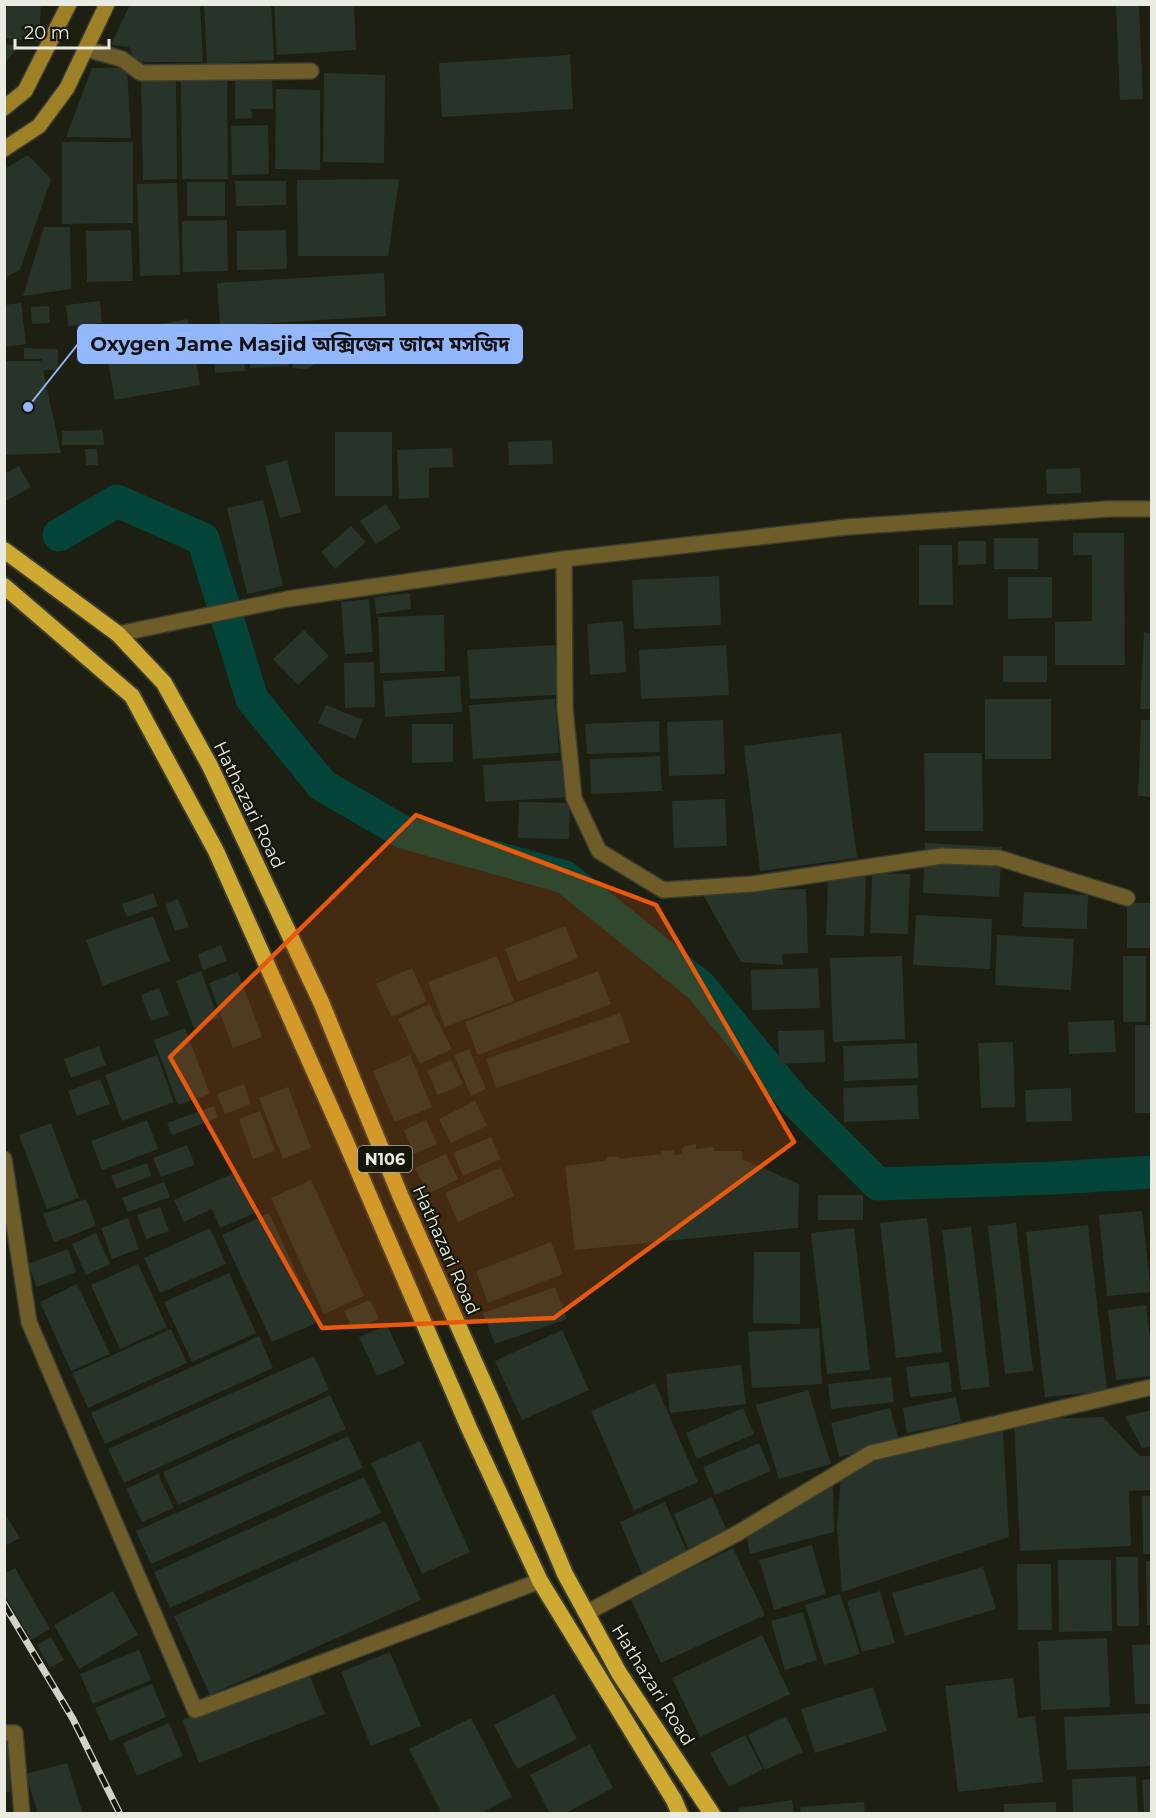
<svg xmlns="http://www.w3.org/2000/svg" width="1156" height="1818" viewBox="0 0 1156 1818" font-family="Montserrat,'Noto Sans Bengali',sans-serif">
<rect width="100%" height="100%" fill="#1c1f12"/>
<g fill="none" stroke-linecap="round" stroke-linejoin="round">
<polyline stroke="#044439" stroke-width="33" points="59,535 117,501 203,539 252,699 322,785 403,832 565,877 700,986 794,1100 878,1184 1055,1178 1152,1172"/>
</g>
<g fill="#283429">
<polygon points="4,4 41,4 39,42 4,38"/>
<polygon points="130,4 200,4 203,62 136,62 129,47 111,45"/>
<polygon points="204,4 271,4 274,60 207,64"/>
<polygon points="274,4 354,4 356,50 277,55"/>
<polygon points="1139,4 1143,99 1120,100 1116,5"/>
<polygon points="4,44 20,46 4,63"/>
<polygon points="570,55 573,109 442,117 439,63"/>
<polygon points="92,68 127,68 131,138 66,137"/>
<polygon points="324,73 385,75 384,163 323,162"/>
<polygon points="227,78 228,179 182,179 181,79"/>
<polygon points="235,79 272,79 273,109 251,109 252,118 235,119"/>
<polygon points="141,80 176,80 177,179 143,180"/>
<polygon points="276,89 320,90 320,170 275,169"/>
<polygon points="268,125 269,174 232,175 231,126"/>
<polygon points="62,142 133,142 133,223 62,224"/>
<polygon points="28,155 51,179 20,270 4,278 4,169"/>
<polygon points="399,179 388,256 298,256 297,180"/>
<polygon points="235,181 286,181 286,205 236,206"/>
<rect x="187" y="182" width="38" height="34"/>
<polygon points="177,183 180,275 140,276 137,184"/>
<polygon points="227,220 228,271 183,272 182,221"/>
<polygon points="44,227 70,227 71,289 23,296"/>
<polygon points="131,230 133,281 87,282 86,231"/>
<polygon points="286,230 287,269 237,270 237,231"/>
<polygon points="384,273 386,316 220,326 217,283"/>
<polygon points="100,301 102,323 68,326 66,305"/>
<polygon points="21,303 26,344 4,347 4,305"/>
<polygon points="49,306 50,323 32,324 31,307"/>
<polygon points="188,319 200,385 115,400 103,335"/>
<polygon points="354,325 354,342 306,369 292,368 304,327"/>
<polygon points="299,328 288,366 250,368 248,332"/>
<polygon points="242,333 245,371 215,373 213,335"/>
<polygon points="24,348 58,349 58,370 43,370 61,453 4,455 4,361 41,361 42,366 42,359 24,359"/>
<polygon points="103,430 104,445 62,445 62,431"/>
<rect x="335" y="432" width="57" height="64"/>
<polygon points="552,440 553,464 509,465 508,442"/>
<polygon points="452,448 453,467 429,468 429,498 399,499 397,450"/>
<polygon points="85,449 97,449 98,465 86,465"/>
<polygon points="287,460 301,512 280,518 265,466"/>
<polygon points="19,466 31,487 4,502 4,474"/>
<polygon points="1080,468 1081,493 1047,494 1046,469"/>
<polygon points="263,500 283,586 247,594 227,508"/>
<polygon points="386,504 401,528 376,544 360,521"/>
<polygon points="351,526 366,542 335,569 321,552"/>
<polygon points="1073,533 1124,533 1125,665 1055,665 1055,622 1092,621 1092,555 1073,555"/>
<rect x="994" y="538" width="44" height="31"/>
<polygon points="958,541 986,541 986,564 958,565"/>
<polygon points="919,545 952,545 953,605 919,605"/>
<polygon points="719,576 721,625 634,629 632,580"/>
<polygon points="1008,577 1052,577 1052,618 1008,619"/>
<polygon points="410,593 411,609 376,614 374,597"/>
<polygon points="369,599 373,652 345,654 341,602"/>
<polygon points="444,615 445,671 380,673 378,617"/>
<polygon points="623,621 626,672 590,675 587,624"/>
<polygon points="304,630 329,656 298,685 273,659"/>
<polygon points="1144,632 1152,633 1152,709 1140,709"/>
<polygon points="555,645 557,695 470,699 467,650"/>
<polygon points="726,645 729,695 641,699 639,650"/>
<rect x="1003" y="656" width="44" height="26"/>
<polygon points="374,662 375,707 345,708 344,663"/>
<polygon points="460,676 462,712 385,717 383,681"/>
<polygon points="555,699 559,753 473,759 469,705"/>
<rect x="985" y="699" width="66" height="60"/>
<polygon points="326,705 363,720 355,739 318,723"/>
<polygon points="723,720 725,774 669,776 667,722"/>
<polygon points="1141,720 1152,720 1152,797 1138,796"/>
<polygon points="659,721 660,752 587,754 585,724"/>
<polygon points="412,724 453,724 453,762 412,763"/>
<polygon points="841,733 857,858 760,871 744,746"/>
<polygon points="924,753 982,753 983,831 925,831"/>
<polygon points="660,756 662,791 591,794 590,759"/>
<polygon points="568,760 570,797 485,802 483,765"/>
<polygon points="725,799 727,846 674,848 672,801"/>
<polygon points="519,802 570,803 569,839 518,838"/>
<polygon points="925,843 1002,847 999,897 923,893"/>
<polygon points="872,873 910,874 908,934 870,933"/>
<polygon points="828,876 866,877 864,936 826,935"/>
<polygon points="774,887 774,890 806,889 808,953 782,954 783,965 741,962 702,893"/>
<polygon points="1024,892 1088,895 1087,929 1022,927"/>
<polygon points="153,893 158,906 127,917 122,904"/>
<polygon points="178,899 189,927 175,931 165,904"/>
<rect x="1127" y="903" width="25" height="45"/>
<polygon points="916,915 992,919 990,969 913,965"/>
<polygon points="153,916 170,961 103,986 86,940"/>
<polygon points="565,926 578,958 518,982 505,949"/>
<polygon points="997,935 1074,939 1071,990 995,985"/>
<polygon points="221,945 227,961 203,970 198,954"/>
<polygon points="497,956 514,1001 445,1027 428,982"/>
<polygon points="902,956 905,1039 833,1042 830,958"/>
<rect x="1123" y="956" width="23" height="66"/>
<polygon points="412,968 427,1001 392,1017 376,984"/>
<polygon points="818,968 820,1008 752,1010 751,970"/>
<polygon points="201,971 218,1018 194,1028 176,981"/>
<polygon points="598,971 611,1004 478,1055 465,1022"/>
<polygon points="238,972 262,1037 233,1048 209,983"/>
<polygon points="159,988 169,1015 151,1021 141,995"/>
<polygon points="429,1004 452,1049 420,1064 398,1019"/>
<polygon points="620,1013 630,1042 496,1088 486,1059"/>
<polygon points="1114,1020 1116,1052 1069,1054 1068,1022"/>
<rect x="1135" y="1025" width="17" height="88"/>
<polygon points="185,1028 210,1094 178,1105 154,1040"/>
<polygon points="824,1030 825,1062 779,1064 778,1031"/>
<polygon points="1013,1042 1015,1107 981,1108 978,1043"/>
<polygon points="917,1043 918,1078 844,1081 843,1046"/>
<polygon points="99,1046 106,1065 71,1078 64,1059"/>
<polygon points="469,1049 486,1089 471,1096 454,1055"/>
<polygon points="157,1055 174,1102 122,1121 105,1075"/>
<polygon points="410,1055 432,1107 395,1122 373,1071"/>
<polygon points="451,1060 463,1084 438,1095 427,1071"/>
<polygon points="100,1079 110,1104 77,1116 68,1091"/>
<polygon points="244,1084 251,1104 225,1114 217,1094"/>
<polygon points="917,1085 919,1119 844,1122 843,1088"/>
<polygon points="288,1087 311,1148 283,1159 259,1098"/>
<polygon points="1071,1088 1072,1121 1026,1122 1025,1090"/>
<polygon points="475,1101 487,1126 451,1143 439,1119"/>
<polygon points="214,1106 218,1118 172,1135 167,1123"/>
<polygon points="260,1111 275,1151 253,1159 239,1119"/>
<polygon points="147,1120 158,1149 102,1170 91,1141"/>
<polygon points="426,1120 437,1144 414,1154 404,1130"/>
<polygon points="51,1123 79,1198 47,1209 19,1135"/>
<polygon points="491,1137 500,1159 463,1176 453,1153"/>
<polygon points="696,1144 696,1149 714,1147 714,1151 742,1151 742,1159 799,1184 798,1228 575,1250 565,1166 605,1161 607,1157 619,1157 620,1159 661,1154 661,1151 673,1150 675,1155 682,1154 682,1149 685,1146"/>
<polygon points="187,1145 195,1165 161,1177 153,1158"/>
<polygon points="446,1154 458,1179 428,1194 415,1168"/>
<polygon points="147,1163 151,1176 117,1189 111,1176"/>
<polygon points="501,1167 514,1196 458,1222 445,1193"/>
<polygon points="236,1172 255,1213 220,1228 212,1209 184,1222 174,1200"/>
<polygon points="311,1180 364,1296 324,1314 271,1198"/>
<polygon points="164,1182 170,1197 128,1212 122,1198"/>
<rect x="818" y="1195" width="45" height="25"/>
<polygon points="86,1199 96,1226 54,1242 43,1214"/>
<polygon points="160,1207 169,1231 146,1239 137,1215"/>
<polygon points="1142,1211 1151,1292 1107,1296 1099,1215"/>
<polygon points="269,1213 319,1322 272,1342 222,1235"/>
<polygon points="128,1218 139,1249 112,1259 101,1228"/>
<polygon points="927,1218 942,1352 896,1358 880,1223"/>
<polygon points="1016,1223 1033,1371 1005,1374 988,1226"/>
<polygon points="1088,1225 1107,1391 1045,1397 1026,1232"/>
<polygon points="971,1227 990,1387 961,1390 942,1230"/>
<polygon points="210,1228 226,1264 160,1293 144,1258"/>
<polygon points="854,1228 870,1370 827,1374 811,1233"/>
<polygon points="96,1233 110,1264 86,1275 72,1244"/>
<polygon points="551,1242 563,1274 488,1303 476,1271"/>
<polygon points="68,1249 76,1272 37,1287 28,1264"/>
<polygon points="754,1252 800,1252 800,1324 753,1323"/>
<polygon points="138,1264 167,1327 120,1349 91,1285"/>
<polygon points="229,1273 256,1333 192,1362 164,1302"/>
<polygon points="77,1284 110,1354 71,1371 40,1302"/>
<polygon points="555,1287 567,1319 495,1344 483,1313"/>
<polygon points="370,1300 379,1319 353,1330 344,1311"/>
<polygon points="1146,1305 1152,1353 1152,1376 1116,1380 1108,1310"/>
<polygon points="387,1325 405,1364 377,1376 359,1337"/>
<polygon points="819,1328 822,1384 752,1388 748,1332"/>
<polygon points="171,1329 187,1363 88,1408 72,1373"/>
<polygon points="562,1330 589,1390 522,1420 495,1361"/>
<polygon points="259,1336 273,1368 105,1444 91,1413"/>
<polygon points="314,1356 329,1390 124,1483 108,1449"/>
<polygon points="949,1362 952,1392 910,1397 906,1367"/>
<polygon points="741,1365 746,1404 670,1413 666,1374"/>
<polygon points="891,1377 894,1402 831,1409 828,1384"/>
<polygon points="655,1383 698,1482 634,1510 591,1411"/>
<polygon points="808,1390 831,1464 779,1479 756,1405"/>
<polygon points="330,1395 346,1429 178,1505 163,1472"/>
<polygon points="956,1397 961,1422 907,1433 903,1408"/>
<polygon points="743,1408 754,1434 697,1459 686,1433"/>
<polygon points="890,1408 900,1443 839,1457 831,1423"/>
<polygon points="1152,1410 1152,1447 1142,1448 1125,1416"/>
<polygon points="1103,1417 1140,1456 1152,1456 1152,1490 1129,1491 1131,1546 1020,1551 1014,1420"/>
<polygon points="1003,1429 1009,1537 842,1592 837,1527 841,1476 868,1462"/>
<polygon points="348,1436 363,1468 151,1564 136,1531"/>
<polygon points="420,1441 470,1552 422,1574 371,1463"/>
<polygon points="759,1443 771,1471 715,1495 703,1467"/>
<polygon points="158,1474 174,1508 142,1522 126,1489"/>
<polygon points="364,1477 381,1513 170,1608 154,1572"/>
<polygon points="833,1483 834,1532 750,1554 747,1537"/>
<polygon points="1142,1496 1152,1496 1152,1554 1143,1554"/>
<polygon points="712,1497 728,1533 689,1551 674,1514"/>
<polygon points="665,1502 688,1554 642,1574 620,1522"/>
<polygon points="4,1512 20,1538 4,1546"/>
<polygon points="385,1521 421,1600 210,1695 174,1616"/>
<polygon points="812,1545 826,1594 774,1610 759,1560"/>
<polygon points="733,1548 765,1615 661,1663 630,1598"/>
<polygon points="1116,1557 1138,1557 1139,1626 1117,1626"/>
<polygon points="1058,1560 1111,1560 1112,1631 1059,1632"/>
<polygon points="1146,1561 1152,1561 1152,1625 1147,1625"/>
<polygon points="1017,1564 1051,1564 1052,1630 1018,1630"/>
<polygon points="983,1567 996,1609 905,1636 892,1593"/>
<polygon points="15,1568 50,1629 31,1640 4,1594 4,1574"/>
<polygon points="113,1591 138,1635 79,1669 54,1625"/>
<polygon points="880,1591 895,1643 862,1652 847,1601"/>
<polygon points="840,1594 860,1654 824,1665 805,1605"/>
<polygon points="803,1612 817,1660 785,1670 771,1621"/>
<polygon points="762,1635 790,1694 700,1737 672,1678"/>
<polygon points="51,1637 64,1660 50,1668 37,1645"/>
<polygon points="1107,1638 1110,1707 1041,1710 1038,1641"/>
<polygon points="1152,1644 1152,1704 1135,1704 1132,1645"/>
<polygon points="139,1650 151,1680 93,1704 80,1674"/>
<polygon points="390,1652 421,1726 371,1746 341,1672"/>
<polygon points="308,1671 325,1714 199,1763 182,1720"/>
<polygon points="1013,1678 1018,1718 1035,1716 1043,1782 958,1792 945,1686"/>
<polygon points="152,1684 166,1717 110,1741 95,1708"/>
<polygon points="873,1687 887,1731 815,1753 801,1709"/>
<polygon points="554,1694 577,1739 517,1769 494,1725"/>
<polygon points="1152,1713 1152,1766 1067,1770 1064,1717"/>
<polygon points="786,1716 803,1752 765,1770 748,1735"/>
<polygon points="471,1718 512,1797 479,1814 442,1814 409,1749"/>
<polygon points="169,1723 183,1756 137,1776 123,1743"/>
<polygon points="745,1735 763,1769 729,1787 710,1753"/>
<polygon points="4,1740 9,1740 10,1792 4,1792"/>
<polygon points="590,1744 613,1788 564,1814 550,1814 530,1775"/>
<polygon points="67,1763 83,1814 38,1814 26,1774"/>
<polygon points="1136,1776 1138,1814 1073,1814 1072,1779"/>
<polygon points="1152,1779 1152,1814 1144,1814 1142,1780"/>
<polygon points="792,1800 794,1814 739,1814 738,1808"/>
<polygon points="864,1802 865,1814 801,1814 800,1807"/>
<polygon points="1056,1802 1056,1814 1004,1814 1004,1804"/>
</g>
<g fill="none" stroke-linecap="round" stroke-linejoin="round">
<defs>
<g id="minor">
<polyline points="86,49 122,59 141,73 311,71"/>
<polyline points="564,559 565,709 574,798 599,851 663,890 753,884 942,856 999,858 1127,898"/>
<polyline points="118,634 287,599 564,559 847,527 1108,509 1152,509"/>
<polyline points="4,1159 29,1322 195,1710 540,1581"/>
<polyline points="586,1613 738,1533 871,1453 1152,1387"/>
<polyline points="4,1733 15,1733 22,1814"/>
</g>
<g id="secondary">
<polyline points="4,108 25,91 69,4"/>
<polyline points="4,149 39,126 67,88 107,4"/>
</g>
<g id="trunk">
<polyline points="4,550 118,634 164,683 210,766 321,1002 400,1195 494,1406 565,1574 619,1673 712,1814"/>
<polyline points="4,586 132,696 216,851 345,1140 469,1428 540,1581 674,1800 680,1814"/>
</g>
</defs>
<use href="#minor" stroke="#393c2f" stroke-width="18"/>
<use href="#secondary" stroke="#393c2f" stroke-width="18"/>
<use href="#trunk" stroke="#393c2f" stroke-width="20"/>
<use href="#minor" stroke="#6f5d29" stroke-width="15"/>
<use href="#secondary" stroke="#9e8126" stroke-width="15"/>
<use href="#trunk" stroke="#cfaa32" stroke-width="16"/>
<defs>
<polyline id="rail" points="4,1604 73,1719 120,1814"/>
</defs>
<use href="#rail" stroke="#d1d3ca" stroke-width="7"/>
<use href="#rail" stroke="#131609" stroke-width="4.5" stroke-dasharray="14" stroke-linecap="butt"/>
</g>
<path fill="#e8590c" fill-opacity="0.2" stroke="#e8590c" stroke-width="4.5" stroke-linejoin="round" d="M 416,815 L 656,905 L 794,1142 L 554,1318 L 322,1328 L 170,1057 Z"/>
<g text-anchor="middle" stroke-width="4.5" stroke-linejoin="round" paint-order="stroke">
<rect fill="#131609" stroke="#aaaca2" stroke-width="1.5" x="358" y="1146" width="54" height="26" rx="4.5"/>
<g font-size="16" font-weight="bold" fill="#eaece3">
<text x="385" y="1165">N106</text>
</g>
<g font-size="18" fill="#eaece3" stroke="#131609">
<text transform="translate(249 805) rotate(64)" y="6">Hathazari Road</text>
<text transform="translate(446 1250) rotate(66)" y="6">Hathazari Road</text>
<text transform="translate(653 1685) rotate(58)" y="6">Hathazari Road</text>
</g>
</g>
<path fill="none" stroke="#93b7fd" stroke-width="2" d="M28 407L78 344"/>
<circle fill="#93b7fd" stroke="#131609" stroke-width="2" cx="28" cy="407" r="6"/>
<rect fill="#93b7fd" stroke="#93b7fd" stroke-width="2" x="78" y="325" width="444" height="38" rx="6"/>
<g font-size="20" text-anchor="middle" font-weight="bold" fill="#111">
<text x="300" y="351">Oxygen Jame Masjid অক্সিজেন জামে মসজিদ</text>
</g>
<rect width="1156" height="1818" fill="none" stroke="#eaece3" stroke-width="12"/>
<path d="M15 39v9h94v-9" fill="none" stroke="#eaece3" stroke-width="3"/>
<text x="24" y="39" font-size="18" fill="#eaece3" stroke="#131609" stroke-width="4.5" paint-order="stroke">20 m</text>
</svg>
